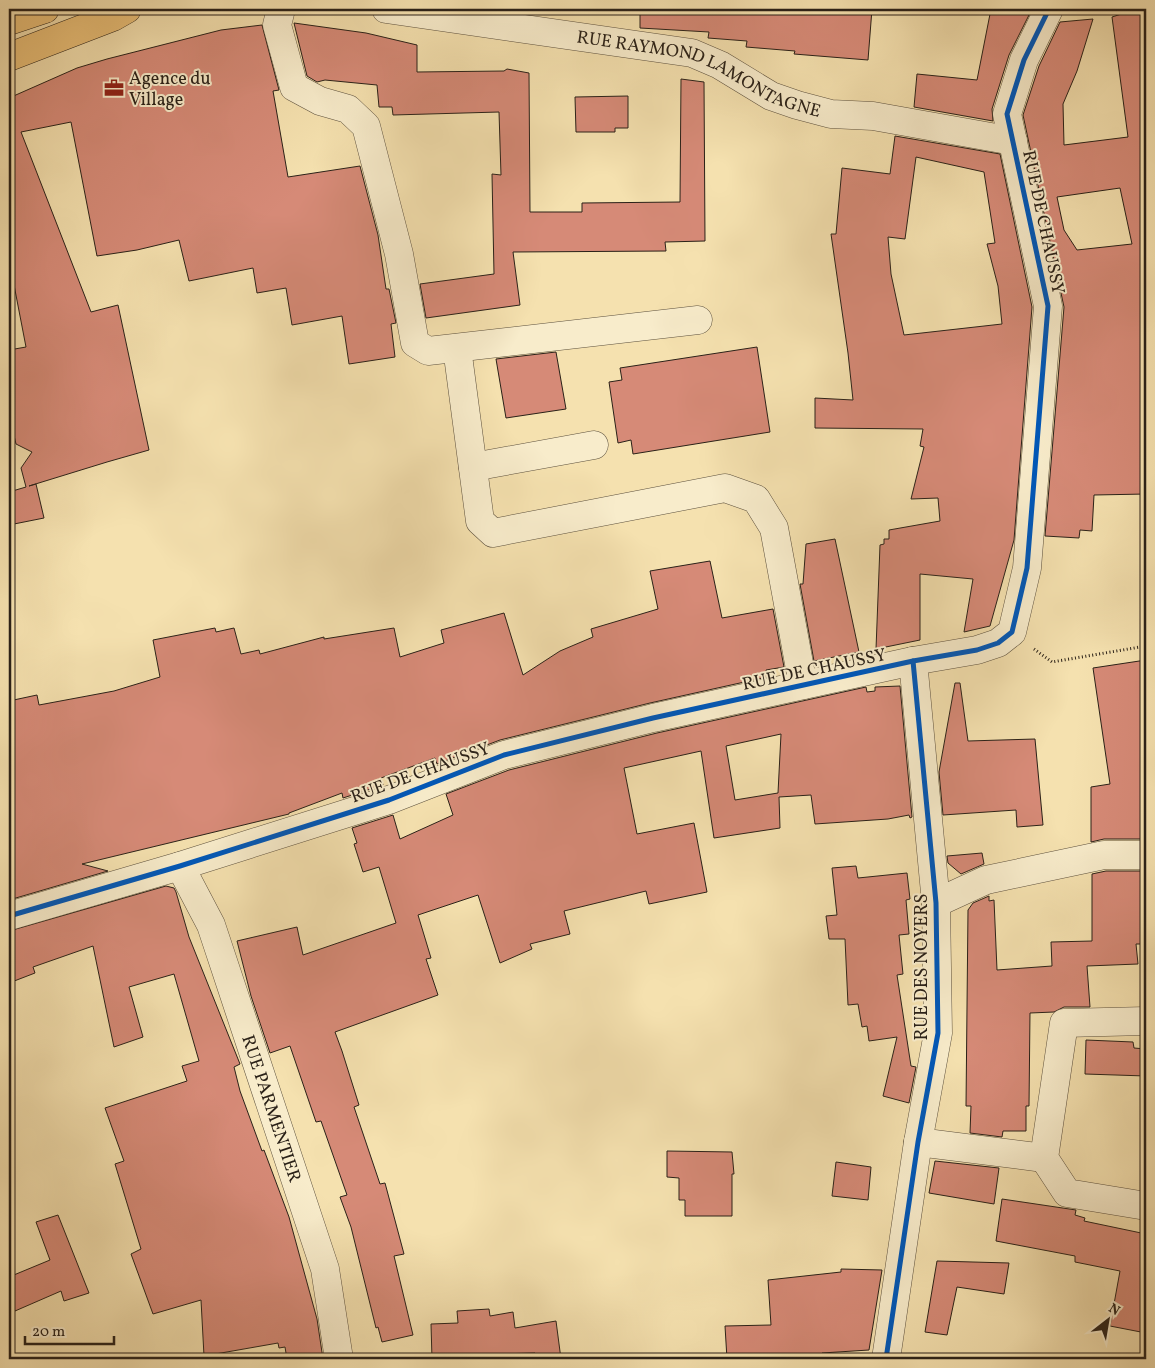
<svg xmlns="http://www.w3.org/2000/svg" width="1155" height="1368" viewBox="0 0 1155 1368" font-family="Vollkorn,serif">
<rect width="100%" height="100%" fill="#f5e1af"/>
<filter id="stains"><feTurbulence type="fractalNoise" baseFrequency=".004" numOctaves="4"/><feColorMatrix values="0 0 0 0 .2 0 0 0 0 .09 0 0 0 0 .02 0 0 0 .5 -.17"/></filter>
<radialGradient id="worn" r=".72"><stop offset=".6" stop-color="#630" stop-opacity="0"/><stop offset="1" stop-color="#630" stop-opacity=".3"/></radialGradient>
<g fill="#d68a77" stroke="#2a2118" fill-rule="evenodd">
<polygon points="640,9 872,9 868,60 794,54 795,51 746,47 747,41 708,38 709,32 640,28"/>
<polygon points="991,9 1032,9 1009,55 992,109 993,121 914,107 917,74 977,80"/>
<path d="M 1137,9 L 1146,9 L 1146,494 L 1094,495 L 1092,531 L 1080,530 L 1079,538 L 1045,536 L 1064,307 L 1023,115 L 1039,66 L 1060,22 L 1093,19 L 1077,71 L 1063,104 L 1064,145 L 1128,137 L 1112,17 ZM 1120,188 L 1132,244 L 1077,250 L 1064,230 L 1057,197 Z"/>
<polygon points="294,23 366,33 417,45 417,72 504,71 507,69 529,73 530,212 582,212 582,203 680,202 681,79 704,82 705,241 665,242 666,251 513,252 520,305 426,318 420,284 494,274 492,174 501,175 499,112 393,115 392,107 379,107 377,85 325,80 317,82 307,76"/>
<polygon points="262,25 279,90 273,91 288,177 360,166 378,235 386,289 389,289 396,323 391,324 395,357 349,364 342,316 292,325 286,288 257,293 253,268 189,281 179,240 137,250 97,256 71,122 21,132 91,312 118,305 149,450 107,462 29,486 36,484 44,518 9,525 9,492 26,487 21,468 32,452 16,444 9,414 9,350 26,347 9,259 9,98 77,68 107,59 221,30"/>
<polygon points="628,96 628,128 615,128 615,132 576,132 575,97"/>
<path d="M 895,136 L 1000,154 L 1032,307 L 1014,540 L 990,626 L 964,632 L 973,579 L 920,574 L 920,640 L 876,649 L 880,545 L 884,544 L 884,539 L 889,539 L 889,530 L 940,521 L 938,498 L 911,499 L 924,447 L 920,446 L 923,429 L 815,428 L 815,398 L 853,400 L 848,353 L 831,234 L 836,234 L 842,168 L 890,174 ZM 916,157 L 984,172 L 995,243 L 987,244 L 998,286 L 1002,324 L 904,335 L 891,274 L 888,237 L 905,239 Z"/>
<polygon points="757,347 770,432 633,454 631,440 618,443 609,382 622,380 620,368"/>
<polygon points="556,352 566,409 506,418 496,359"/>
<polygon points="835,539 859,652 814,661 800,584 803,584 806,544"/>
<polygon points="710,561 722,618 773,609 784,667 766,670 767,677 650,703 500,740 437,764 435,758 381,778 383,785 343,798 342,793 289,813 289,814 82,864 108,871 9,900 9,701 37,695 39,705 114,691 160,677 153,640 215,628 216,632 234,628 241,654 259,650 260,654 324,637 324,639 394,628 400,657 444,643 441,630 504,613 523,675 560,651 593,637 591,629 658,609 650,571"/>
<polygon points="1146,660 1146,839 1104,839 1091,842 1091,787 1110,784 1093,668"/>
<polygon points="955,683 960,683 968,741 1035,739 1043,825 1017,827 1016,810 943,815 939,772"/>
<path d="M 900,686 L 912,817 L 910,818 L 909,815 L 888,819 L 815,824 L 811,795 L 779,797 L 780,828 L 714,838 L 701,751 L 624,768 L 637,834 L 694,823 L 707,892 L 649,904 L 646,891 L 564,911 L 570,934 L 530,944 L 532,949 L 500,963 L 478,895 L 418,915 L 431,958 L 426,959 L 438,995 L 335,1032 L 342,1051 L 359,1105 L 354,1107 L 380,1184 L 385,1183 L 404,1254 L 394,1256 L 413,1335 L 382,1342 L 378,1327 L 376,1328 L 351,1227 L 340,1197 L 347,1195 L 321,1121 L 316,1122 L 290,1046 L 270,1053 L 251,996 L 237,941 L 297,927 L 303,955 L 396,923 L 379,867 L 363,872 L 354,844 L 357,843 L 352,828 L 393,815 L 400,839 L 453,815 L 446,794 L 509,770 L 657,733 L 866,687 L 867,692 L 875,691 L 875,687 ZM 781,734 L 778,793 L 735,800 L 726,746 Z"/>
<polygon points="982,853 984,864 961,874 948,863 947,856"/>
<polygon points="856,866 858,878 907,873 910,899 906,900 909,934 899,935 903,974 897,975 911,1066 916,1067 909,1103 883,1096 897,1037 869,1041 867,1026 862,1027 858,1004 848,1005 845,939 829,939 826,916 837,915 832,868"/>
<polygon points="1106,871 1146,871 1146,944 1136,944 1138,964 1087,966 1090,1007 1064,1007 1054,1012 1030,1013 1029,1106 1026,1106 1026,1131 1003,1131 1002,1137 970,1133 971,1106 966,1106 968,910 973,903 989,896 989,901 994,900 997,970 1052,966 1051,942 1092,941 1092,874"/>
<polygon points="166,886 174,888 176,892 189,937 240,1064 234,1067 240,1091 262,1151 264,1150 289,1217 317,1319 323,1359 287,1359 285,1347 279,1348 278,1343 204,1356 201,1300 153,1314 131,1254 141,1249 115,1164 124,1161 105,1108 187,1081 182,1066 199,1061 174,974 129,987 143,1037 114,1047 93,946 33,967 35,973 9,983 9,931"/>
<polygon points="1086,1040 1133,1042 1134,1048 1146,1049 1146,1076 1085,1074"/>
<polygon points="667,1151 732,1152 734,1174 732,1174 732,1216 685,1216 685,1200 679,1200 679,1178 667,1177"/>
<polygon points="935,1161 999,1168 994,1204 929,1193"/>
<polygon points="836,1162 871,1167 868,1200 832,1196"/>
<polygon points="1002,1199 1076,1210 1075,1215 1085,1218 1084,1221 1146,1234 1146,1333 1110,1326 1120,1271 1075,1262 1075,1256 996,1241"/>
<polygon points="58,1215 89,1293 64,1301 61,1291 15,1311 9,1296 9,1277 50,1260 36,1222"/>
<polygon points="937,1261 1009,1263 1004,1294 957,1287 947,1335 925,1332"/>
<polygon points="841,1269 882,1270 869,1350 822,1353 822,1359 727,1359 725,1326 771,1325 768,1280 841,1272"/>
<polygon points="489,1309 490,1316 513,1312 515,1328 556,1321 561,1359 536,1359 535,1353 459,1355 459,1359 432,1359 431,1324 458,1323 457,1311"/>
</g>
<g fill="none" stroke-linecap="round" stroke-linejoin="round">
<defs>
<g id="minor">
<polyline points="281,9 277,25 294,87 320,101 348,109 366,126 399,254 415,343 428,351 698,320"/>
<path id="s1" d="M 386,9 L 692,53 L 720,65 L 771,96 L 797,105 L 831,114 L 873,116 L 1013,141"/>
<polyline points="457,348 480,521 493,533 725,488 756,499 774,528 803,685"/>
<polyline points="473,467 594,445"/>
<path id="s2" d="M 180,866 L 211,925 L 325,1269 L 339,1359"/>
<polyline points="936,903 986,880 1104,855 1146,855"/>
<polyline points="9,916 180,866 389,800 504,755 653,718 913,661 977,650 998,643 1012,632 1027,568 1048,306 1007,114 1024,60 1049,9"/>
<polyline points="1146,1021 1064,1023 1044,1158 1067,1193 1146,1206"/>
<polyline points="918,1142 1044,1158"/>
<polyline points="886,1359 918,1142 938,1033 936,903 913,661"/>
</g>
<g id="major">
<polyline points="9,21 45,9"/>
<polyline points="9,57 113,17 127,9"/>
</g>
</defs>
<use href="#minor" stroke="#5d513e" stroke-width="29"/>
<use href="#major" stroke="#2a2118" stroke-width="29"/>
<polyline stroke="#2a2118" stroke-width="3" stroke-dasharray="1 2.5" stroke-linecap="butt" points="1034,649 1052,662 1146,646"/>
<use href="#minor" stroke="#f8eccb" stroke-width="28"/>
<use href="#major" stroke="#eac078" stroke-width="28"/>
<defs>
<g id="cycleway">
<polyline points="9,916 180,866 389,800 504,755 653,718 913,661 977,650 998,643 1012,632 1027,568 1048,306 1007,114 1024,60 1049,9"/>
<polyline points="886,1359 918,1142 938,1033 936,903 913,661"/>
</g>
</defs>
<use href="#cycleway" stroke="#f8eccb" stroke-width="8"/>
<use href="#cycleway" stroke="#0057b8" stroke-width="5"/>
</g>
<defs>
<symbol id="office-bare" viewBox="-9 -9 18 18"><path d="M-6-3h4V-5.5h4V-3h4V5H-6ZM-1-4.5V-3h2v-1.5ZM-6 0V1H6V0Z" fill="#8f2418" stroke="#f8eccb" stroke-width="2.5" paint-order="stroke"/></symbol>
</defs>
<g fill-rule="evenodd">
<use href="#office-bare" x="100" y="74" width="28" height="28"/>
</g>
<g text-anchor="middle" stroke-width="4" stroke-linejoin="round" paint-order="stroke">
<g font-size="18" fill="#2a2118" stroke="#f8eccb">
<text dy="6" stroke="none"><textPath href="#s1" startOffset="322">RUE RAYMOND LAMONTAGNE</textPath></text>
<text transform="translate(1044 222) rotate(78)" y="6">RUE DE CHAUSSY</text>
<text transform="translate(814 669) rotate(-12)" y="6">RUE DE CHAUSSY</text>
<text transform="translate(420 772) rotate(-20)" y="6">RUE DE CHAUSSY</text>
<text transform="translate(921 967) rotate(-90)" y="6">RUE DES NOYERS</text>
<text dy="6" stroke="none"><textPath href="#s2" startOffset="260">RUE PARMENTIER</textPath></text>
</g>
<g font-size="18" fill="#2a2118" stroke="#f8eccb" text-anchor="start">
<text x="129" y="84">Agence du<tspan x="129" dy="21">Village</tspan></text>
</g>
</g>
<rect width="1155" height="1368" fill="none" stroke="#f5e1af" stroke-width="30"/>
<rect x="10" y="10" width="1135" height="1348" fill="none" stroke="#2a2118" stroke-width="2.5"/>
<rect x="15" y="15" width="1125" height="1338" fill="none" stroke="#2a2118"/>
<g transform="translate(1108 1320) rotate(31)" stroke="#f8eccb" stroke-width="4" paint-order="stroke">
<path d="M0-4L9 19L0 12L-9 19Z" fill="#2a2118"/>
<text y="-8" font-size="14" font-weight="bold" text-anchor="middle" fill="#2a2118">N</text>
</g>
<path d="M25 1336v8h89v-8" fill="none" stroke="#2a2118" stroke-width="2.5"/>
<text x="32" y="1336" font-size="15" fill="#2a2118" stroke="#f8eccb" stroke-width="4" paint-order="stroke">20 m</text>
<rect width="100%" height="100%" filter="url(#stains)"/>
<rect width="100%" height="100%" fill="url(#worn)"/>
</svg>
